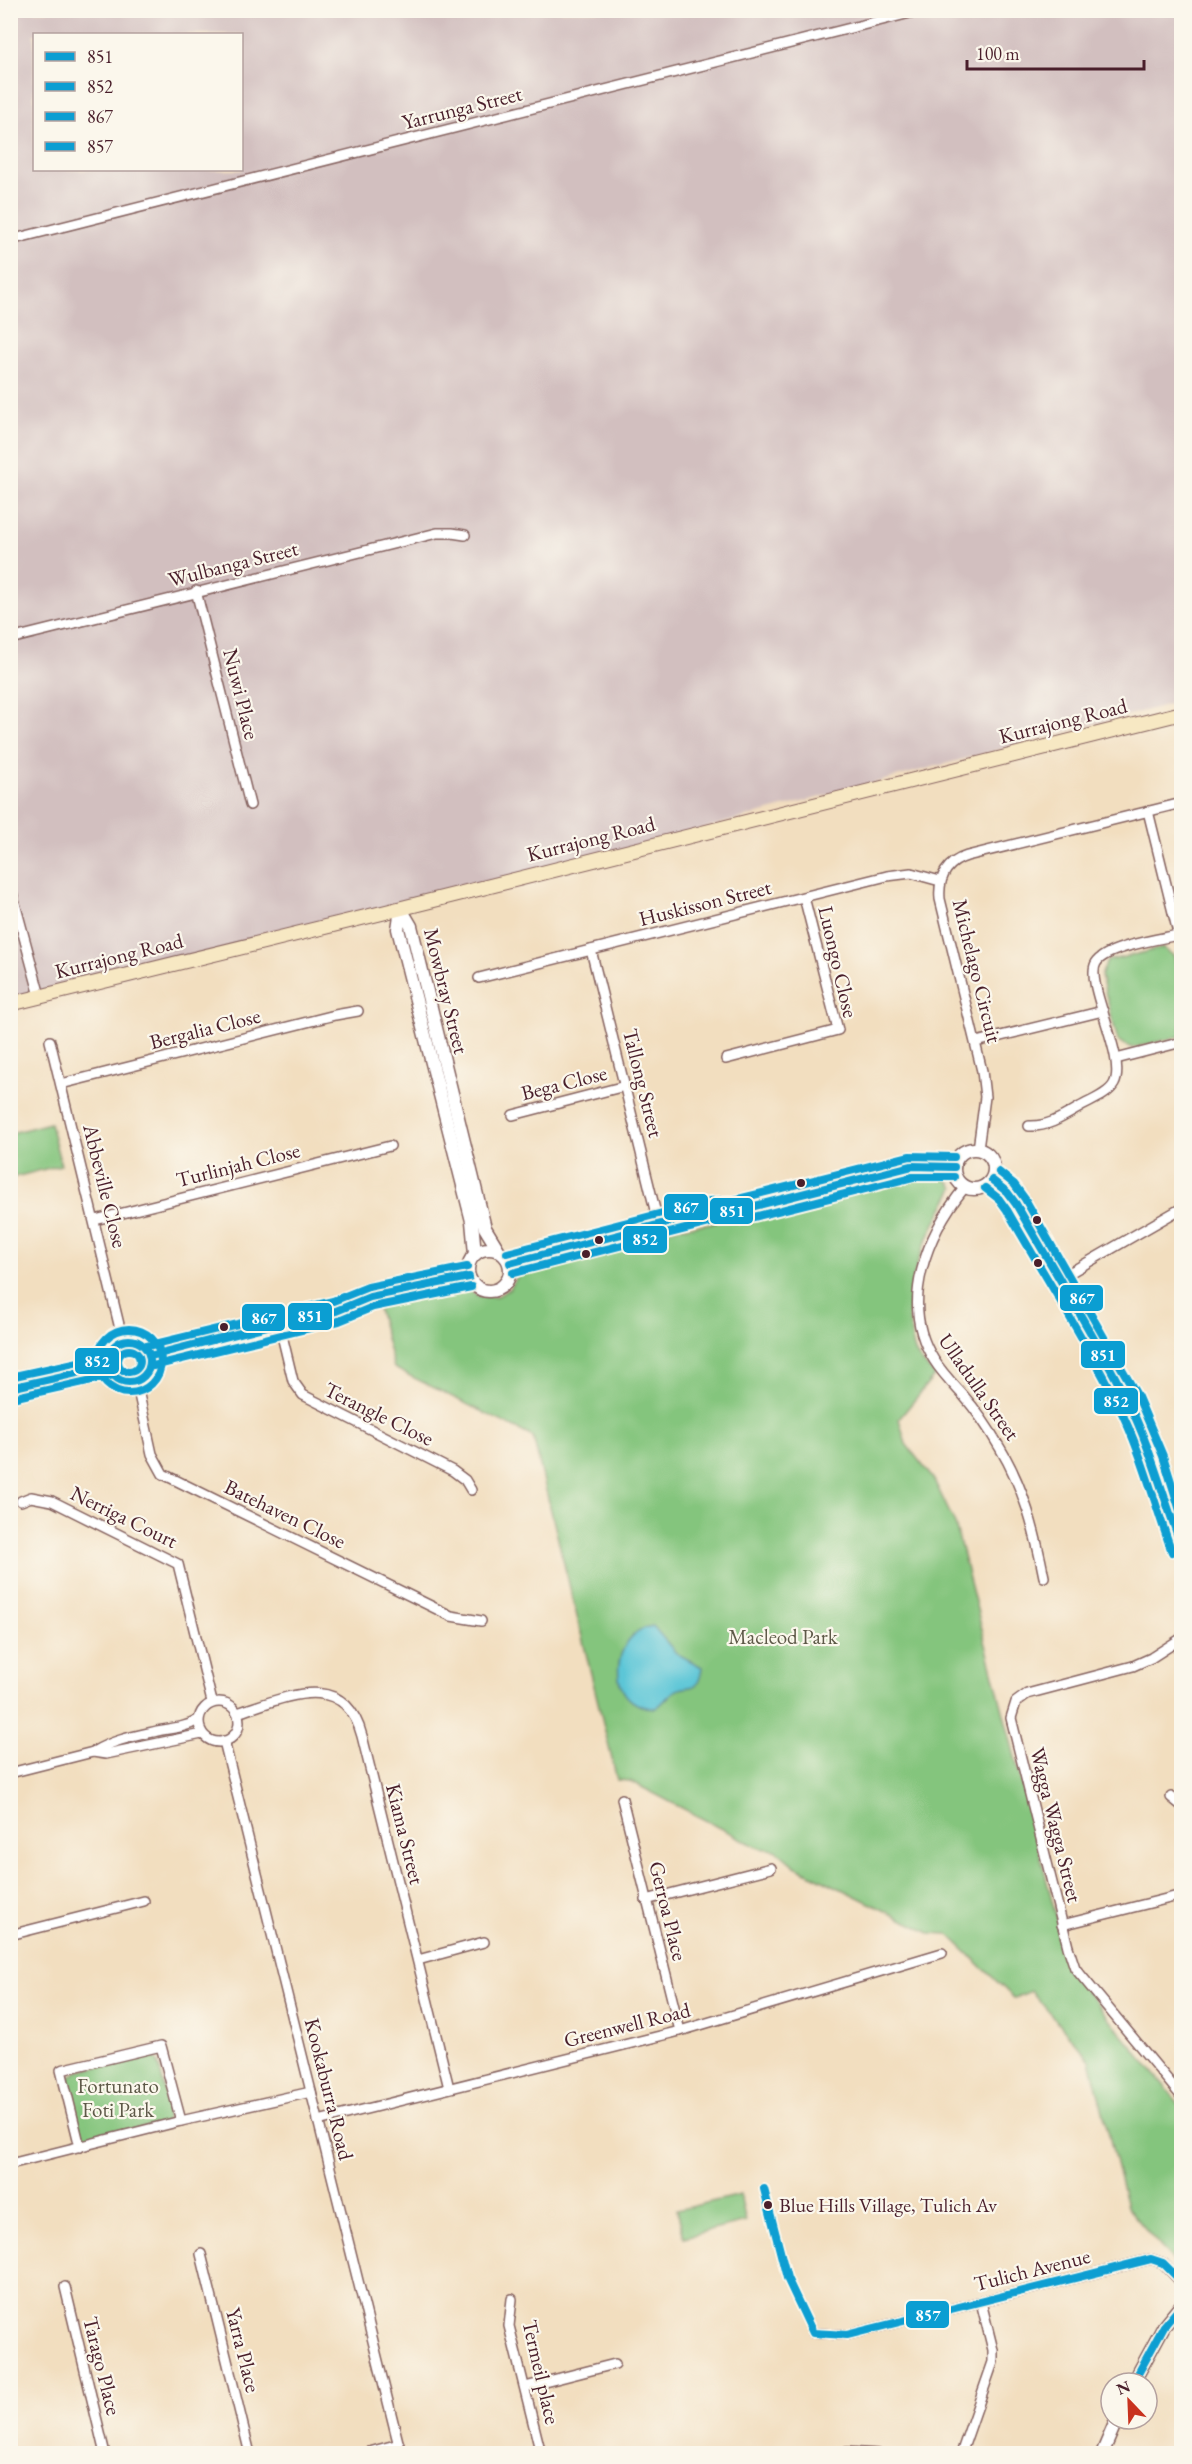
<svg xmlns="http://www.w3.org/2000/svg" width="1192" height="2464" viewBox="0 0 1192 2464" font-family="'EB Garamond',serif">
<rect width="100%" height="100%" fill="#fbf7ec"/>
<filter id="ink" filterUnits="userSpaceOnUse"><feTurbulence type="fractalNoise" baseFrequency=".0167" numOctaves="2"/><feDisplacementMap in="SourceGraphic" scale="12" xChannelSelector="R" yChannelSelector="G"/><feConvolveMatrix kernelMatrix="1 2 1 2 8 2 1 2 1" color-interpolation-filters="sRGB"/></filter>
<filter id="wash" filterUnits="userSpaceOnUse"><feTurbulence type="fractalNoise" baseFrequency=".008" numOctaves="4" result="noise"/><feDisplacementMap in="SourceGraphic" scale="24" xChannelSelector="R" yChannelSelector="G"/><feGaussianBlur stdDeviation="1.35" result="paint"/><feColorMatrix in="noise" values="0 0 0 0 0 0 0 0 0 0 0 0 0 0 0 0 0 1.4 0 .05"/><feComposite in="paint" operator="in"/></filter>
<g filter="url(#wash)">
<rect width="100%" height="100%" fill="#f2debf"/>
<path fill="#d2bfbf" fill-rule="evenodd" d="M 10,11 L 1181,11 L 1181,701 L 401,909 L 11,1003 ZM 34,34 L 242,34 L 242,170 L 34,170 Z"/>
<g fill="#84c57d" stroke="#677254" stroke-width="1.5">
<polygon points="1163,948 1174,956 1181,986 1181,1036 1132,1048 1118,1041 1101,976 1107,961"/>
<polygon points="50,1123 61,1165 11,1178 11,1133"/>
<path d="M 932,1172 L 946,1177 L 954,1188 C 930,1232 901,1280 911,1332 C 912,1339 913,1348 916,1354 C 921,1362 928,1368 935,1375 L 899,1419 L 906,1444 L 934,1480 L 955,1524 L 1070,1971 L 1181,2106 L 1181,2271 L 1127,2207 L 1090,2060 L 1031,1991 L 1014,1998 L 948,1934 L 930,1933 L 795,1866 L 776,1850 L 759,1848 L 630,1781 L 617,1780 L 533,1437 L 394,1368 L 377,1305 L 464,1288 L 479,1296 L 496,1297 L 510,1289 L 521,1270 L 677,1228 L 747,1218 Z"/>
<polygon points="152,2055 158,2061 169,2108 165,2122 87,2140 82,2136 67,2084 69,2078 77,2072 139,2056"/>
<polygon points="740,2195 746,2222 684,2237 677,2210"/>
</g>
<path fill="#5cc6d7" stroke="#537281" stroke-width="1.5" d="M 653,1626 L 676,1653 L 702,1667 C 699,1695 689,1683 675,1691 C 668,1695 663,1704 656,1708 C 601,1708 612,1630 653,1626 Z"/>
</g>
<g filter="url(#ink)">
<g fill="none" stroke-linecap="round" stroke-linejoin="round">
<defs>
<g id="minor">
<polyline points="10,240 922,10"/>
<polyline points="196,591 250,805"/>
<polyline points="10,639 437,533 452,533 465,535"/>
<polyline points="1148,811 1182,949"/>
<polyline points="10,885 40,996"/>
<polyline points="591,950 659,1226"/>
<polyline points="479,978 887,876 911,873 940,881"/>
<polyline points="50,1041 123,1341"/>
<polyline points="976,1042 1103,1011"/>
<polyline points="726,1059 838,1030 804,897"/>
<polyline points="1116,1059 1182,1042"/>
<polyline points="61,1084 335,1015 358,1011"/>
<polyline points="513,1115 625,1086"/>
<path d="M 1029,1126 C 1048,1127 1063,1117 1080,1107 C 1090,1101 1108,1095 1114,1084 C 1128,1059 1084,983 1096,963 C 1105,947 1160,939 1178,935"/>
<path d="M 978,1149 L 985,1097 L 982,1071 L 940,899 C 938,877 947,862 967,856 L 1182,803"/>
<path d="M 965,1187 C 927,1234 898,1304 934,1360 C 942,1373 953,1384 963,1395 C 977,1411 989,1429 1000,1448 C 1024,1488 1035,1531 1044,1577"/>
<polyline points="95,1220 390,1146"/>
<polyline points="1059,1279 1182,1208"/>
<polyline points="279,1323 293,1381 303,1395 453,1471 465,1480 471,1490"/>
<polyline points="136,1381 152,1454 163,1474 451,1616 481,1621"/>
<polyline points="21,1501 31,1497 52,1501 178,1564 212,1702"/>
<polyline points="1182,1638 1151,1658 1133,1666 1027,1694 1016,1702 1011,1718 1068,1947 1075,1968 1182,2097"/>
<circle cx="219" cy="1722" r="20"/>
<path d="M 237,1713 C 285,1698 344,1668 362,1736 L 449,2088"/>
<polyline points="224,1741 401,2454"/>
<polyline points="93,1752 106,1754 202,1734"/>
<path d="M 10,1773 L 93,1752 C 113,1740 135,1736 157,1731 C 172,1728 185,1728 198,1720"/>
<polyline points="1171,1797 1182,1806"/>
<polyline points="622,1799 680,2031"/>
<polyline points="646,1900 771,1868"/>
<polyline points="1062,1925 1182,1895"/>
<polyline points="10,1935 144,1901"/>
<polyline points="418,1960 484,1942"/>
<polyline points="318,2121 680,2031 942,1953"/>
<polyline points="80,2147 61,2070 161,2046 181,2121"/>
<polyline points="10,2164 181,2121 311,2092"/>
<polyline points="201,2254 250,2454"/>
<polyline points="65,2287 105,2454"/>
<polyline points="512,2299 509,2326 541,2454"/>
<polyline points="813,2333 847,2335 1151,2259 1163,2263 1182,2283"/>
<polyline points="525,2387 615,2364"/>
<polyline points="847,2452 878,2454"/>
<polyline points="362,2454 399,2444"/>
<polyline points="961,2454 993,2362 993,2350 981,2302"/>
</g>
<g id="tertiary">
<polyline points="401,909 411,926 485,1228 499,1251"/>
<polyline points="401,909 398,929 472,1221 475,1254"/>
<circle cx="974" cy="1169" r="20"/>
<polyline points="992,1180 1007,1192 1016,1204 1128,1401 1153,1459 1163,1497 1182,1548"/>
<circle cx="489" cy="1270" r="21"/>
<polyline points="510,1263 679,1221 711,1211 735,1211 912,1166 954,1167"/>
<circle cx="129" cy="1361" r="21"/>
<polyline points="150,1356 279,1323 336,1311 370,1297 469,1277"/>
<polyline points="10,1388 108,1366"/>
<polyline points="1133,2383 1164,2326 1182,2304"/>
<polyline points="1102,2454 1117,2419"/>
</g>
<polyline id="secondary" points="10,1004 386,912 1182,713"/>
</defs>
<use href="#minor" stroke="#85625f" stroke-width="12"/>
<use href="#tertiary" stroke="#85625f" stroke-width="15"/>
<use href="#secondary" stroke="#85625f" stroke-width="16"/>
<use href="#minor" stroke="#fff" stroke-width="9"/>
<use href="#tertiary" stroke="#fff" stroke-width="12"/>
<use href="#secondary" stroke="#f7e8c3" stroke-width="14"/>
<defs>
<g id="bus-1">
<path d="M 992,1180 L 1007,1192 L 1016,1204 C 1053,1269 1093,1333 1127,1400 C 1151,1447 1163,1498 1182,1547"/>
<polyline points="510,1263 711,1211 735,1211 912,1166 954,1167"/>
<circle cx="129" cy="1361" r="21"/>
<polyline points="150,1356 279,1323 336,1311 370,1297 469,1277"/>
<polyline points="10,1388 108,1366"/>
</g>
<g id="bus-2">
<path d="M 985,1188 L 999,1199 L 1007,1210 C 1044,1275 1085,1339 1118,1405 C 1142,1452 1154,1503 1172,1552"/>
<polyline points="513,1273 713,1222 738,1221 913,1177 954,1177"/>
<circle cx="129" cy="1361" r="32"/>
<polyline points="153,1366 339,1321 373,1307 471,1287"/>
<polyline points="12,1398 110,1376"/>
</g>
<g id="bus-3">
<polyline points="999,1172 1014,1184 1025,1199 1138,1397 1163,1456 1182,1517"/>
<polyline points="507,1253 709,1201 734,1200 910,1156 954,1157"/>
<polyline points="147,1346 333,1301 368,1287 467,1267"/>
<circle cx="129" cy="1361" r="11"/>
<polyline points="10,1377 106,1356"/>
</g>
<g id="bus-4">
<polyline points="764,2189 787,2278 813,2333 847,2335 1151,2259 1163,2263 1182,2282"/>
<polyline points="1133,2383 1164,2326 1182,2305"/>
</g>
</defs>
<use href="#bus-1" stroke="#fbf7ec" stroke-width="12"/>
<use href="#bus-2" stroke="#fbf7ec" stroke-width="12"/>
<use href="#bus-3" stroke="#fbf7ec" stroke-width="12"/>
<use href="#bus-4" stroke="#fbf7ec" stroke-width="12"/>
<use href="#bus-1" stroke="#0b9ed2" stroke-width="8"/>
<use href="#bus-2" stroke="#0b9ed2" stroke-width="8"/>
<use href="#bus-3" stroke="#0b9ed2" stroke-width="8"/>
<use href="#bus-4" stroke="#0b9ed2" stroke-width="8"/>
</g>
</g>
<g fill="#4a1f2b" stroke="#fbf7ec" stroke-width="2">
<circle cx="801" cy="1183" r="5"/>
<circle cx="1037" cy="1220" r="5"/>
<circle cx="599" cy="1240" r="5"/>
<circle cx="586" cy="1254" r="5"/>
<circle cx="1038" cy="1263" r="5"/>
<circle cx="224" cy="1327" r="5"/>
<circle cx="768" cy="2205" r="5"/>
</g>
<g text-anchor="middle" stroke-width="4.5" stroke-linejoin="round" paint-order="stroke">
<g font-size="20" fill="#4a1f2b" stroke="#fbf7ec" text-anchor="start">
<text x="779" y="2212">Blue Hills Village, Tulich Av</text>
</g>
<g font-size="21" fill="#4a1f2b" stroke="#fbf7ec">
<text transform="translate(462 108) rotate(-14)" y="7">Yarrunga Street</text>
<text transform="translate(233 564) rotate(-14)" y="7">Wulbanga Street</text>
<text transform="translate(241 694) rotate(76)" y="7">Nuwi Place</text>
<text transform="translate(1063 721) rotate(-14)" y="7">Kurrajong Road</text>
<text transform="translate(591 839) rotate(-14)" y="7">Kurrajong Road</text>
<text transform="translate(705 903) rotate(-14)" y="7">Huskisson Street</text>
<text transform="translate(119 956) rotate(-14)" y="7">Kurrajong Road</text>
<text transform="translate(838 962) rotate(77)" y="7">Luongo Close</text>
<text transform="translate(977 971) rotate(76)" y="7">Michelago Circuit</text>
<text transform="translate(446 991) rotate(76)" y="7">Mowbray Street</text>
<text transform="translate(205 1029) rotate(-14)" y="7">Bergalia Close</text>
<text transform="translate(564 1083) rotate(-14)" y="7">Bega Close</text>
<text transform="translate(643 1083) rotate(76)" y="7">Tallong Street</text>
<text transform="translate(238 1165) rotate(-14)" y="7">Turlinjah Close</text>
<text transform="translate(105 1186) rotate(76)" y="7">Abbeville Close</text>
<text transform="translate(979 1387) rotate(55)" y="7">Ulladulla Street</text>
<text transform="translate(379 1414) rotate(26)" y="7">Terangle Close</text>
<text transform="translate(285 1514) rotate(26)" y="7">Batehaven Close</text>
<text transform="translate(124 1517) rotate(26)" y="7">Nerriga Court</text>
<text transform="translate(1056 1825) rotate(76)" y="7">Wagga Wagga Street</text>
<text transform="translate(405 1834) rotate(76)" y="7">Kiama Street</text>
<text transform="translate(668 1911) rotate(76)" y="7">Gerroa Place</text>
<text transform="translate(627 2025) rotate(-14)" y="7">Greenwell Road</text>
<text transform="translate(329 2089) rotate(76)" y="7">Kookaburra Road</text>
<text transform="translate(1032 2270) rotate(-14)" y="7">Tulich Avenue</text>
<text transform="translate(243 2350) rotate(76)" y="7">Yarra Place</text>
<text transform="translate(102 2366) rotate(76)" y="7">Tarago Place</text>
<text transform="translate(541 2372) rotate(77)" y="7">Termeil place</text>
</g>
<g font-size="21" fill="#5e5948" stroke="#fbf7ec">
<text x="783" y="1644">Macleod Park</text>
<text x="118" y="2093">Fortunato<tspan x="118" dy="24">Foti Park</tspan></text>
</g>
</g>
<g stroke="#fbf7ec" stroke-width="2">
<rect x="663" y="1193" width="46" height="28" rx="6" fill="#0b9ed2"/>
<rect x="709" y="1197" width="45" height="28" rx="6" fill="#0b9ed2"/>
<rect x="622" y="1225" width="46" height="29" rx="6" fill="#0b9ed2"/>
<rect x="1059" y="1284" width="45" height="28" rx="6" fill="#0b9ed2"/>
<rect x="287" y="1302" width="46" height="29" rx="6" fill="#0b9ed2"/>
<rect x="241" y="1303" width="45" height="29" rx="6" fill="#0b9ed2"/>
<rect x="1080" y="1340" width="46" height="29" rx="6" fill="#0b9ed2"/>
<rect x="74" y="1347" width="46" height="28" rx="6" fill="#0b9ed2"/>
<rect x="1093" y="1387" width="46" height="28" rx="6" fill="#0b9ed2"/>
<rect x="905" y="2300" width="45" height="29" rx="6" fill="#0b9ed2"/>
</g>
<g font-size="16" text-anchor="middle" font-weight="bold" fill="#fff">
<text x="686" y="1213">867</text>
<text x="732" y="1217">851</text>
<text x="645" y="1245">852</text>
<text x="1082" y="1304">867</text>
<text x="310" y="1322">851</text>
<text x="264" y="1324">867</text>
<text x="1103" y="1361">851</text>
<text x="97" y="1367">852</text>
<text x="1116" y="1407">852</text>
<text x="928" y="2321">857</text>
</g>
<rect width="1192" height="2464" fill="none" stroke="#fbf7ec" stroke-width="36"/>
<rect x="33" y="33" width="210" height="138" fill="#fbf7ec" stroke="#b4a19f" stroke-width="1.5"/>
<rect x="45" y="52" width="30" height="9" fill="#0b9ed2" stroke="#b4a19f" stroke-width="1.5"/>
<text x="87" y="63" font-size="18" fill="#4a1f2b">851</text>
<rect x="45" y="82" width="30" height="9" fill="#0b9ed2" stroke="#b4a19f" stroke-width="1.5"/>
<text x="87" y="93" font-size="18" fill="#4a1f2b">852</text>
<rect x="45" y="112" width="30" height="9" fill="#0b9ed2" stroke="#b4a19f" stroke-width="1.5"/>
<text x="87" y="123" font-size="18" fill="#4a1f2b">867</text>
<rect x="45" y="142" width="30" height="9" fill="#0b9ed2" stroke="#b4a19f" stroke-width="1.5"/>
<text x="87" y="153" font-size="18" fill="#4a1f2b">857</text>
<g transform="translate(1129 2401) rotate(337)"><circle r="28" fill="#fbf7ec" stroke="#b4a19f" stroke-width="1.5"/>
<path d="M0-4.5L10 22L0 15L-10 22Z" fill="#c8321e"/>
<text y="-9" font-size="16" font-weight="bold" text-anchor="middle" fill="#4a1f2b">N</text>
</g>
<path d="M967 60v9h177v-9" fill="none" stroke="#4a1f2b" stroke-width="3"/>
<text x="976" y="60" font-size="18" fill="#4a1f2b" stroke="#fbf7ec" stroke-width="4.5" paint-order="stroke">100 m</text>
</svg>
